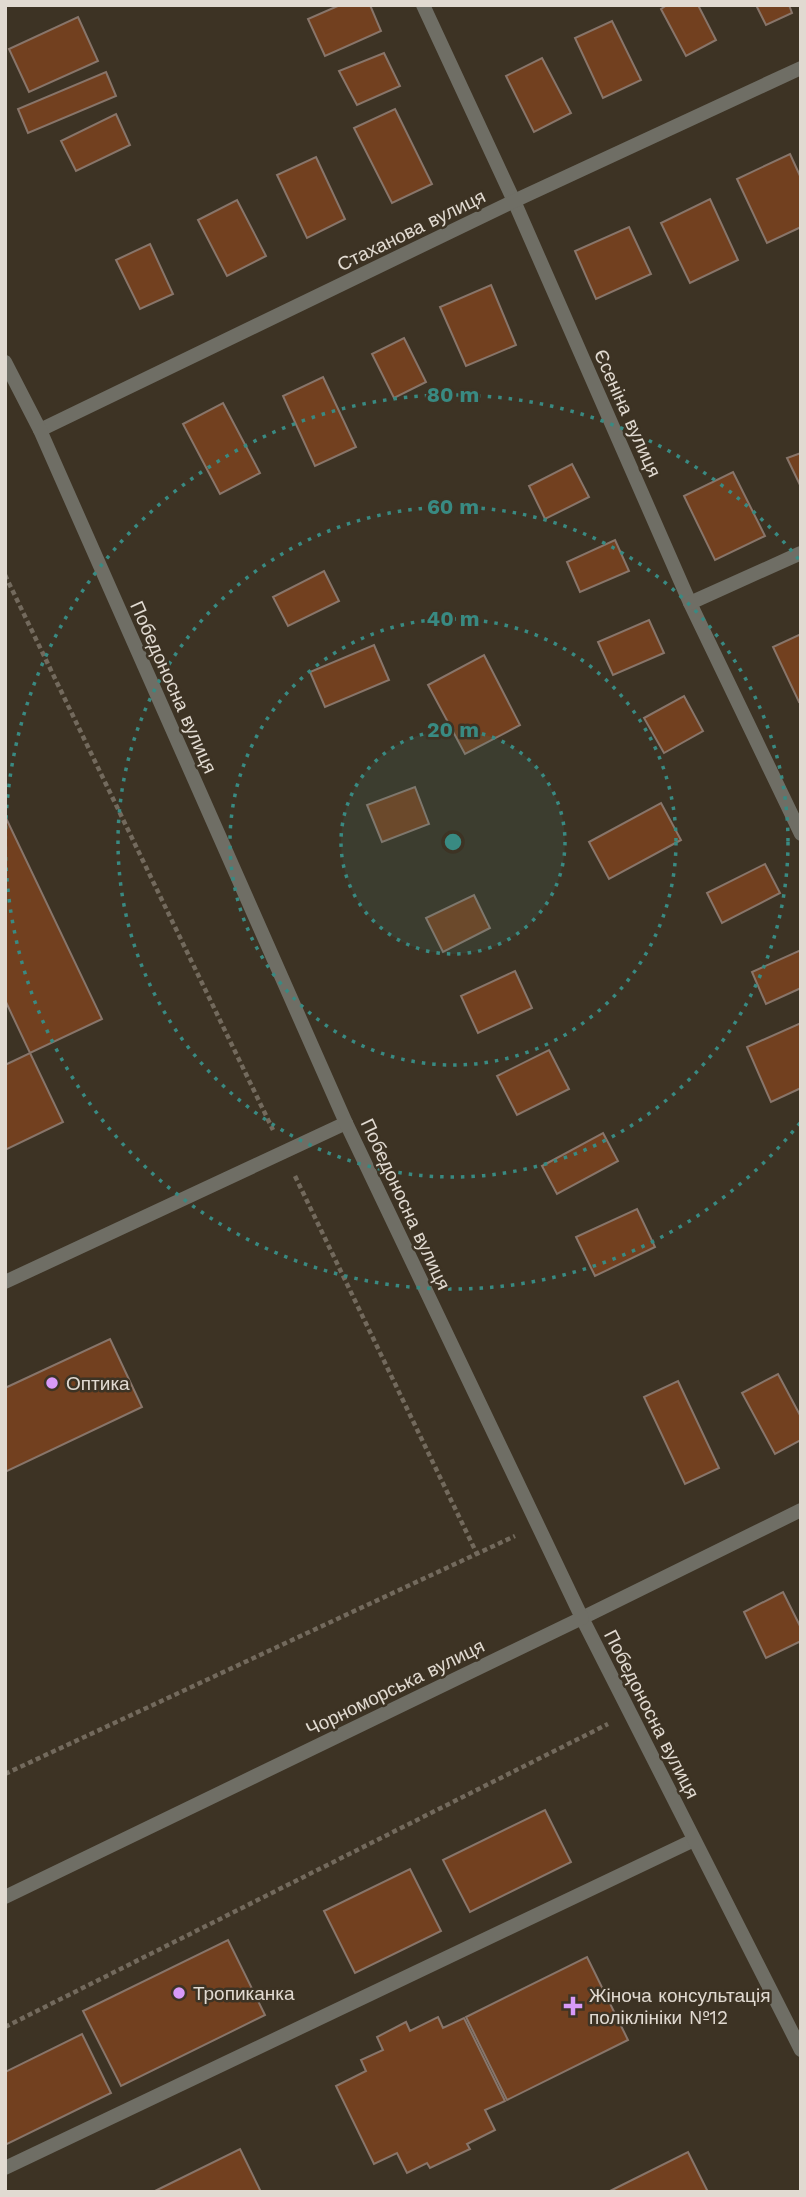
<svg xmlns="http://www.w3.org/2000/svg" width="806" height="2197" viewBox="0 0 806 2197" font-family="'Work Sans',sans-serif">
<rect width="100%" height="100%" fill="#3d3324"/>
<g fill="#72401f" stroke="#88756a" stroke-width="2">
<polygon points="340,5 370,5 381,31 325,56 308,19"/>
<polygon points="667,5 698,5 716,40 686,56 661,9"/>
<polygon points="756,5 789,5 792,13 766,25"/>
<polygon points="78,17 98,61 29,92 9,49"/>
<polygon points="612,21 641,80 603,98 575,38"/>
<polygon points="384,53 400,86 357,105 339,71"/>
<polygon points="542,58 571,113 534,132 506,76"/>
<polygon points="106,72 116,96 28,133 18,109"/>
<polygon points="395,109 432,184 392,203 354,128"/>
<polygon points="116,114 130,145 76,171 61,141"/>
<polygon points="790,154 801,178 801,227 767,243 737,179"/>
<polygon points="316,157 345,219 307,238 277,175"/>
<polygon points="710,199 738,260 690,283 661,223"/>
<polygon points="237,200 266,256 227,276 198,220"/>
<polygon points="629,227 651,274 596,299 575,251"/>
<polygon points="150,244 173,294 140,309 116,260"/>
<polygon points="491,285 516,345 466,366 440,307"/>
<polygon points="404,338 426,382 394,398 372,354"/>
<polygon points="323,377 356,447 315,466 283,396"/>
<polygon points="223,403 260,473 220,494 183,424"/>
<polygon points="801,453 801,487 787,458"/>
<polygon points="572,464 589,497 545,519 529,486"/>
<polygon points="733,472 765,536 715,560 684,496"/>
<polygon points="615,540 629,571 580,592 567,562"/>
<polygon points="324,571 339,601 288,626 273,597"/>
<polygon points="649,620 664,653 613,675 598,642"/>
<polygon points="801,634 801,701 799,702 773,647"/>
<polygon points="374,645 389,680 325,707 310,672"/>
<polygon points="484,655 520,725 465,754 428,685"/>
<polygon points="684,696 703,731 664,753 644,718"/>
<polygon points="415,787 429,824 382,842 367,805"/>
<polygon points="661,803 681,840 609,879 589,842"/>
<polygon points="5,816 102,1019 30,1053 5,1000"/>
<polygon points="765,864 780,893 722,923 707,893"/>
<polygon points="474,895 490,928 443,952 426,918"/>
<polygon points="801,950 801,988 766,1004 752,972"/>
<polygon points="515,971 532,1008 478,1033 461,996"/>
<polygon points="801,1023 801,1088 771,1102 747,1047"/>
<polygon points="549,1050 569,1089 517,1115 497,1076"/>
<polygon points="30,1053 63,1122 5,1150 5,1065"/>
<polygon points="603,1133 618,1161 557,1194 542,1166"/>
<polygon points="637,1209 655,1247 595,1276 576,1237"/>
<polygon points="110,1339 142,1407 5,1472 5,1388"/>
<polygon points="778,1374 801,1417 801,1440 775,1454 742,1393"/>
<polygon points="678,1381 719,1468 685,1484 644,1397"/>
<polygon points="783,1592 801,1628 801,1641 766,1658 744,1612"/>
<polygon points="545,1810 571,1862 470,1912 443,1860"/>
<polygon points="410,1869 441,1931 355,1973 324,1911"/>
<polygon points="228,1940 265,2015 121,2086 83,2011"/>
<polygon points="587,1957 628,2040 507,2100 466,2017"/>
<polygon points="438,2017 443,2028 464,2018 505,2101 485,2110 495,2130 467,2144 470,2149 430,2168 427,2163 407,2173 397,2153 374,2164 336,2086 366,2071 361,2060 383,2050 377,2037 406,2022 410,2031"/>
<polygon points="82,2034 111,2093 5,2145 5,2072"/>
<polygon points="240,2149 261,2192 153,2192"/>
<polygon points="688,2152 708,2192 608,2192"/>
</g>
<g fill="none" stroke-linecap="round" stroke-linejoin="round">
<g stroke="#736a5d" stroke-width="4.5" stroke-dasharray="5 3.5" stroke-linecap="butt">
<polyline points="5,575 273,1130"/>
<polyline points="295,1176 477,1554"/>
<polyline points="5,1774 515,1536"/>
<polyline points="5,2027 608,1724"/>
</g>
<g stroke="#6f6e65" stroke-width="14">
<polyline points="5,1282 346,1123"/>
<polyline points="5,2168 694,1840"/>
</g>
<g stroke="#6f6e65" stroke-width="14">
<polyline points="423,5 514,201 690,603 801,834"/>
<polyline points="40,430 514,201 801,68"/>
<polyline points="690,603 801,553"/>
<polyline points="801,1510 582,1618 801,2050"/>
</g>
<polyline stroke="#6f6e65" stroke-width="14" points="5,362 40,430 346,1123 582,1618 5,1897"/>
</g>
<circle cx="453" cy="842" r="112" fill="#398a82" fill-opacity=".12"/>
<g fill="none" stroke="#398a82" stroke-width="3.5" stroke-dasharray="3.5 7">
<circle cx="453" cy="842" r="112"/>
<circle cx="453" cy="842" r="223"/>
<circle cx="453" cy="842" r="335"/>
<path d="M800 1123A447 447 0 1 1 800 561"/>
</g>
<g fill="#d89af8" stroke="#3d3324" stroke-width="2.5">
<circle cx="52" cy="1383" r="7"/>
<circle cx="179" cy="1993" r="7"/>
<path d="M569.5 1995.5h7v7h7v7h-7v7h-7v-7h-7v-7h7z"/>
</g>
<g text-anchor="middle" stroke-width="5" stroke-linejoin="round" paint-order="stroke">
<g font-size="19" fill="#e1dad1" stroke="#3d3324">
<text transform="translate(411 230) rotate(-26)" y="7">Стаханова вулиця</text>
<text transform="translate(628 413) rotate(66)" y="7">Єсеніна вулиця</text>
<text transform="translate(174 687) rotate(66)" y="7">Победоносна вулиця</text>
<text transform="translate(406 1204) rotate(65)" y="7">Победоносна вулиця</text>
<text transform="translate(395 1687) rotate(-26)" y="7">Чорноморська вулиця</text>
<text transform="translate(652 1714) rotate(63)" y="7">Победоносна вулиця</text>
</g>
<g font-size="19" fill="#e1dad1" stroke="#3d3324" text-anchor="start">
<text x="66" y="1390">Оптика</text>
<text x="193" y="2000">Тропиканка</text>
<text x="589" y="2002">Жіноча консультація<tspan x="589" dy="22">поліклініки №12</tspan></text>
</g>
</g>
<circle cx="453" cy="842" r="10" fill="#398a82" stroke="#3d3324" stroke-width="3.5"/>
<g font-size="21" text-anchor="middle" font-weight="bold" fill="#398a82" stroke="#3d3324" stroke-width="5" stroke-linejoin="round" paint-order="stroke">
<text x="453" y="402">80 m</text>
<text x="453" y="514">60 m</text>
<text x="453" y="626">40 m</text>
<text x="453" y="737">20 m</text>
</g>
<rect width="806" height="2197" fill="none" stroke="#e1dad1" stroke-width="14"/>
</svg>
